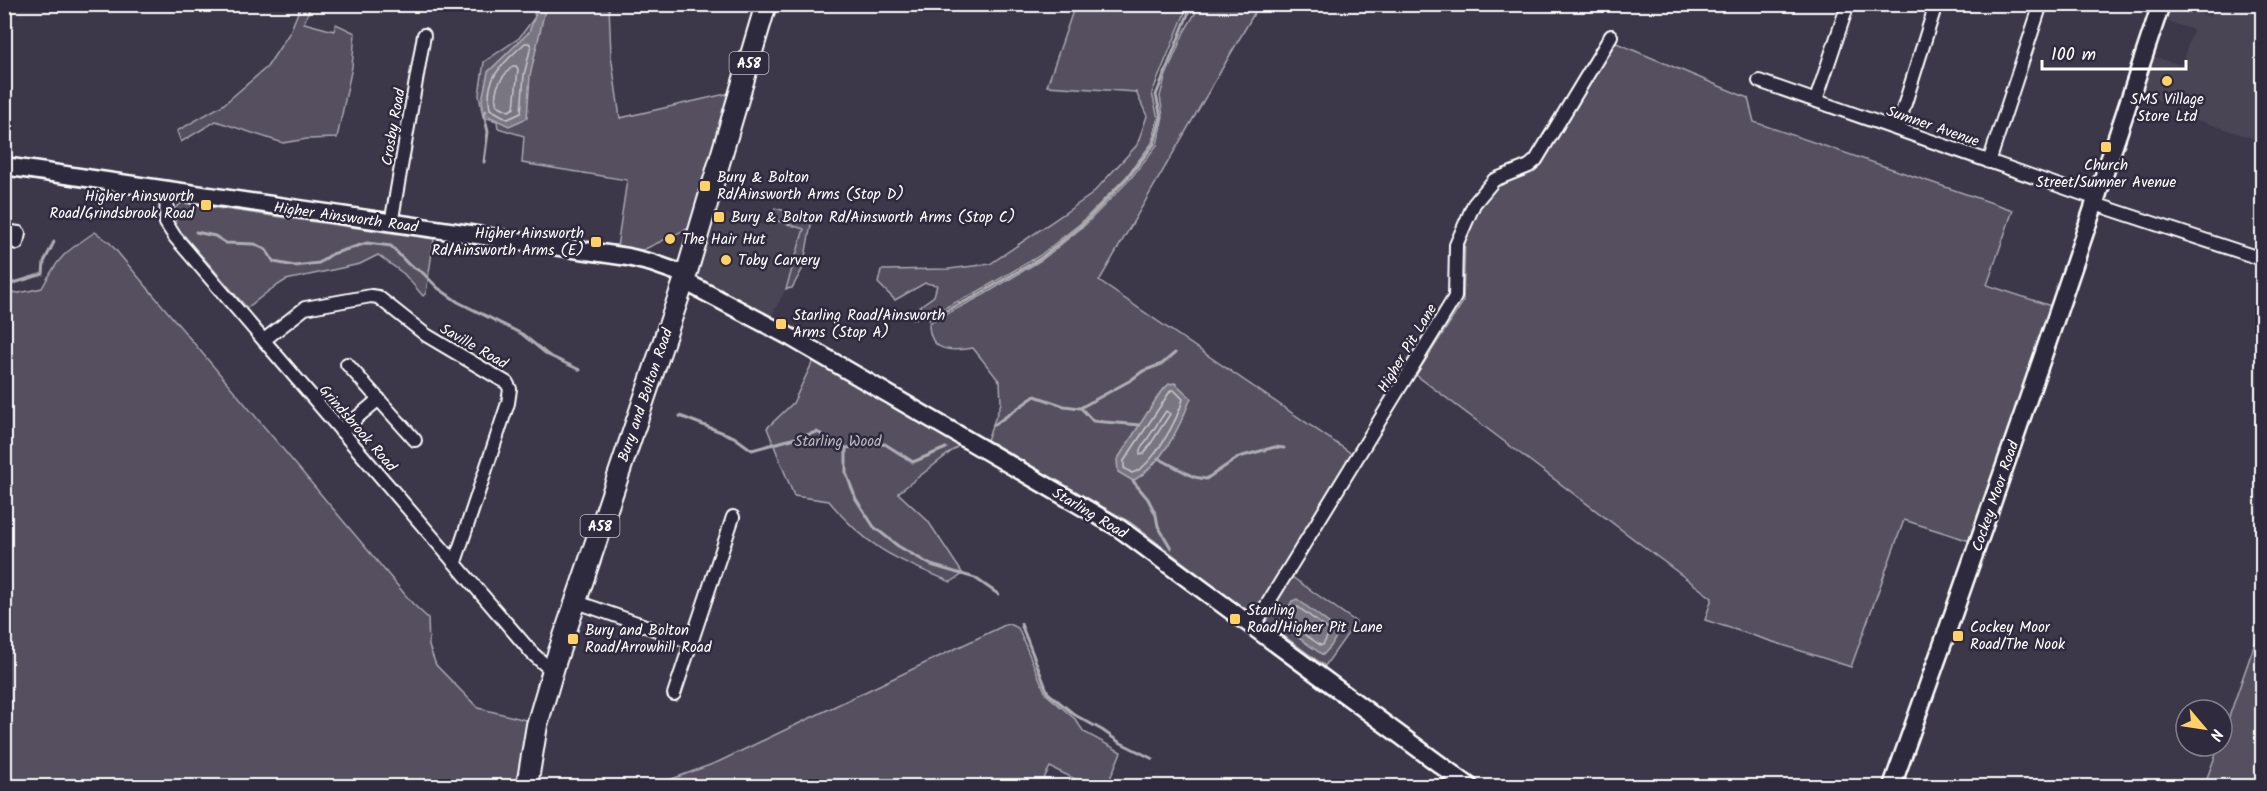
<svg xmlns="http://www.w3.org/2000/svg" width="2267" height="791" viewBox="0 0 2267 791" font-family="Kalam,sans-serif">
<rect width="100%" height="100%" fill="#3c3749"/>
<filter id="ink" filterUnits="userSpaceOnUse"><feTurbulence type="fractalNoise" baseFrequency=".0167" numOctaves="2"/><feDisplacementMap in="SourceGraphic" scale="12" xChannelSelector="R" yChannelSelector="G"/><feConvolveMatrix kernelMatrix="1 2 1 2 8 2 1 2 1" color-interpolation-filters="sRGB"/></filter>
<g filter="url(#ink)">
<g fill="#494455">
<polygon points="2168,5 2210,16 2219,5 2262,5 2262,118 2255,139 2182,115 2184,108 2142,95 2155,57 2181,65 2193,30 2166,21"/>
<polygon points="720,212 769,226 771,219 804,228 786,289 770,319 703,282 697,271 706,244 712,235"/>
</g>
<g fill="#555060" stroke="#aaa8b0" stroke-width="1.5">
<polygon points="532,4 609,5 611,55 620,118 730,93 693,226 643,250 617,247 627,180 522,163 524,136 498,128 497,121 483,117 479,95 484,62 519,38 535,17"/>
<polygon points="301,5 311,5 304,23 334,31 336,24 355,33 352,67 337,138 307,139 283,143 216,121 181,142 177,131 223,105 267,67 290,32"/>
<polygon points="1075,5 1188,5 1152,93 1158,118 1152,143 1126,177 1081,223 1039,256 979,291 926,317 913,319 920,306 934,296 937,285 925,283 895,300 878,283 881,270 949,269 990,264 1091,195 1137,145 1147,116 1136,92 1047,86"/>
<path d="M 1200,5 L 1259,5 L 1099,281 L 1355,456 L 1255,617 L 1131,523 L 987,440 L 1001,403 L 1000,382 L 973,348 C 950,352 929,352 929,323 L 985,294 L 1043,259 L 1085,225 L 1130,179 L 1157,145 L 1163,116 L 1160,96 L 1165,78 L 1184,32 Z"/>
<polygon points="1614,42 1748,98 1754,122 2013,210 1987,285 2054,307 1973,542 1904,520 1851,667 1705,620 1712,598 1416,375 1463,302 1465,239 1476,212 1496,184 1532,170 1544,160"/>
<polygon points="182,203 434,239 426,293 423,296 404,274 378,255 360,264 286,280 270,290 247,308 176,226 174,209"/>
<polygon points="775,208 812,219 803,268 792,288 786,289 804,229 771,219"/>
<path d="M 95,232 L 109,242 L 413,604 L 428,618 L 429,646 L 436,665 L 478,708 L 530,721 L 516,786 L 5,786 L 5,291 L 19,293 L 42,288 C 59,256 65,252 95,232 Z"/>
<path d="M 814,359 L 962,443 L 898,493 L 928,521 L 963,574 L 951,582 C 896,559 868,549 829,501 L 794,496 L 767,428 L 793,403 Z"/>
<polygon points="1292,577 1356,622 1325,666 1265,622"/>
<polygon points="2262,623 2262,786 2204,786 2219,746 2222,746 2222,737"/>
<polygon points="1010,624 1018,628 1046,694 1075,719 1084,732 1121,752 1107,786 1090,786 1050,767 1040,786 653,786 718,762 1005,625"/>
</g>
<g fill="#797682" stroke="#afadb4" stroke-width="1.5">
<polygon points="539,5 546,5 530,76 527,118 509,126 484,114 482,100 488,72 529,32"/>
<path d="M 1175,383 L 1191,398 C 1179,429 1162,464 1133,481 L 1118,472 L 1117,460 L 1160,393 L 1169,384 Z"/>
<polygon points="1297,599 1339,631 1331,646 1323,655 1279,624 1292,601"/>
</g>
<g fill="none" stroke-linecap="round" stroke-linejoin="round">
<g stroke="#c9c8cd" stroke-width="1.5">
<path d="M 525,43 L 529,43 L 531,46 L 524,75 L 521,113 L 508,119 L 490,109 C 484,76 504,63 525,43 Z"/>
<path d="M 513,66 L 516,66 L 518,69 L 514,108 L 509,111 L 497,105 C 492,90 502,76 513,66 Z"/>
<path d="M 1171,390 L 1174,390 L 1183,399 C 1178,419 1152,468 1132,473 L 1124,468 L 1124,461 Z"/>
<polygon points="1166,411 1170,414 1144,454 1140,455 1140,450"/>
<polygon points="1298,607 1330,631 1323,645 1320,645 1288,623 1294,609"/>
</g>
<g stroke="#afadb4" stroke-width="3">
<polyline points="484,162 488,132 484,114 486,111"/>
<polyline points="196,232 215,236 226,243 255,244 266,250 274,262 295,266 319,263 332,254 367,243 391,246 408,264 423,273 438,288 458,302 522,334 548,355 580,370"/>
<polyline points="4,286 43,274 44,262 54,242"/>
<polyline points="929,319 976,296 1041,258 1083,224 1128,177 1154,144 1161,117 1156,95 1192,4"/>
<polyline points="1081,408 1093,421 1140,425"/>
<polyline points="680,416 734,437 752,450 817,432 846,448 885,444 913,462 946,448"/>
<polyline points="994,425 1035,396 1064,406 1080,408 1131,380 1143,371 1162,364 1175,353"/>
<polyline points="846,448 846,473 856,499 874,527 898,546 931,565 975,578 998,594"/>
<polyline points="1158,458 1194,477 1206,479 1239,457 1275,447 1284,448"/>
<polyline points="1133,481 1148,499 1156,515 1158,526 1171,548"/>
<polyline points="1021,624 1048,693 1075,715 1102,730 1119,742 1153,759"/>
</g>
<defs>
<g id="minor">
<polyline points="1759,81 2097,199"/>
<polyline points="1816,100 1848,4"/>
<polyline points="1897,129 1936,4"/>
<polyline points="1989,162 2041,4"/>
<polyline points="167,191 166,223 175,237 532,653 553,672"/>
<polyline points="2095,204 2262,259"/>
<polyline points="391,224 424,35"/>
<polyline points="4,231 19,233 17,243"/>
<polyline points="264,340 305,308 371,296 378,297 426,335 507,383 510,389 508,403 455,562"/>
<polyline points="347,364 415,440"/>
<polyline points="341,431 379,399"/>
<polyline points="574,601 691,642"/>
<polyline points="1254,626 1455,297 1456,245 1474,204 1494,180 1529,166 1536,160 1611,36"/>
<polyline points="674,694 733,517"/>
</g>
<g id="secondary">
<polyline points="4,166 628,257 652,263 686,275"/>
<polyline points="684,281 792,338 1119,528 1469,786"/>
<path d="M 1892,786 C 1985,527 2075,266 2161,4"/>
</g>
<polyline id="trunk" points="527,786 537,725 556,660 686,275 766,4"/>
</defs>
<use href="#minor" stroke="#fff" stroke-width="16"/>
<use href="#secondary" stroke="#fff" stroke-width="21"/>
<use href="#trunk" stroke="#fff" stroke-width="24"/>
<use href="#minor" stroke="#2f2a3d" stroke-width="12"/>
<use href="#secondary" stroke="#2f2a3d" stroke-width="16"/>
<use href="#trunk" stroke="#2f2a3d" stroke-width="20"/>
</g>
</g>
<g fill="#ffd166" stroke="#2f2a3d" stroke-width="2">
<circle cx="2167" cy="81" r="6"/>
<rect x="2100" y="141" width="12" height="12" rx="3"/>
<rect x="699" y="180" width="12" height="12" rx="3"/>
<rect x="200" y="199" width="12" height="12" rx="3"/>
<rect x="713" y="211" width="12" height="12" rx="3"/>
<circle cx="670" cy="239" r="6"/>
<rect x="590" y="236" width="12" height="12" rx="3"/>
<circle cx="726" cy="260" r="6"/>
<rect x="775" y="318" width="12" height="12" rx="3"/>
<rect x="1229" y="613" width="12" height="12" rx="3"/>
<rect x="1952" y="630" width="12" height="12" rx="3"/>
<rect x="567" y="633" width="12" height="12" rx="3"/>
</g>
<g text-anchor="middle" stroke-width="5" stroke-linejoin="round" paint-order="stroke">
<g fill="#2f2a3d" stroke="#c1bfc5" stroke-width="1.5">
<rect x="729.5" y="52" width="39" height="22" rx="4.5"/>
<rect x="580.5" y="515" width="39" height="22" rx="4.5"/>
</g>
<g font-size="14" font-weight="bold" fill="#fff">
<text x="749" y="68">A58</text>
<text x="600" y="531">A58</text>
</g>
<g font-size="15" fill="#fff" stroke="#2f2a3d" text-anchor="start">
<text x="2167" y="104" text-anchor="middle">SMS Village<tspan x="2167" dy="17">Store Ltd</tspan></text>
<text x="2106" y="170" text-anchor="middle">Church<tspan x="2106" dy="17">Street/Sumner Avenue</tspan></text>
<text x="717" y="182">Bury &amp; Bolton<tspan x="717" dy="17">Rd/Ainsworth Arms (Stop D)</tspan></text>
<text x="194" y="201" text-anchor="end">Higher Ainsworth<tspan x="194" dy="17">Road/Grindsbrook Road</tspan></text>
<text x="731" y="222">Bury &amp; Bolton Rd/Ainsworth Arms (Stop C)</text>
<text x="584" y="238" text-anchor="end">Higher Ainsworth<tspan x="584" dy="17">Rd/Ainsworth Arms (E)</tspan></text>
<text x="682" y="244">The Hair Hut</text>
<text x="738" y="265">Toby Carvery</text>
<text x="793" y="320">Starling Road/Ainsworth<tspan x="793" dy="17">Arms (Stop A)</tspan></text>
<text x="1247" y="615">Starling<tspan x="1247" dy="17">Road/Higher Pit Lane</tspan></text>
<text x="1970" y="632">Cockey Moor<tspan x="1970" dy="17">Road/The Nook</tspan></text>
<text x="585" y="635">Bury and Bolton<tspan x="585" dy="17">Road/Arrowhill Road</tspan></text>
</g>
<g font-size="15" fill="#fff" stroke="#2f2a3d">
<text transform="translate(1933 126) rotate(19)" y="5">Sumner Avenue</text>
<text transform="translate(393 127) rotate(-80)" y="5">Crosby Road</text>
<text transform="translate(346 217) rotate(8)" y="5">Higher Ainsworth Road</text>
<text transform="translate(474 346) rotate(30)" y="5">Saville Road</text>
<text transform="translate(1407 348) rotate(-59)" y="5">Higher Pit Lane</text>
<text transform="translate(645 395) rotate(-71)" y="5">Bury and Bolton Road</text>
<text transform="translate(358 428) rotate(49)" y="5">Grindsbrook Road</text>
<text transform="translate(1995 496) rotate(-71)" y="5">Cockey Moor Road</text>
<text transform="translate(1090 513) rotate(31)" y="5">Starling Road</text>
</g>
<g font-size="15" fill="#bbb9bf" stroke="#2f2a3d">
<text x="838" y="446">Starling Wood</text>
</g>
</g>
<rect width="2267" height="791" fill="none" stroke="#2f2a3d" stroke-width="24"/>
<rect x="12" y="12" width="2243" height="767" fill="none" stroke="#fff" stroke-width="2" filter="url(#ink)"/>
<g transform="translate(2204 728) rotate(119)"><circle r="28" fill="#2f2a3d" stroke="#827f8b" stroke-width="1.5"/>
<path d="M0-4.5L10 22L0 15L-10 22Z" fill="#ffd166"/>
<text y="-9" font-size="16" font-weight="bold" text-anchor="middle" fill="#ffffff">N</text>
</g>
<path d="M2042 60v9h144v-9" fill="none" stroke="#ffffff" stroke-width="3"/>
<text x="2051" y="60" font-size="18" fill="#ffffff" stroke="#2f2a3d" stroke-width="4.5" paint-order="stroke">100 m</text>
</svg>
